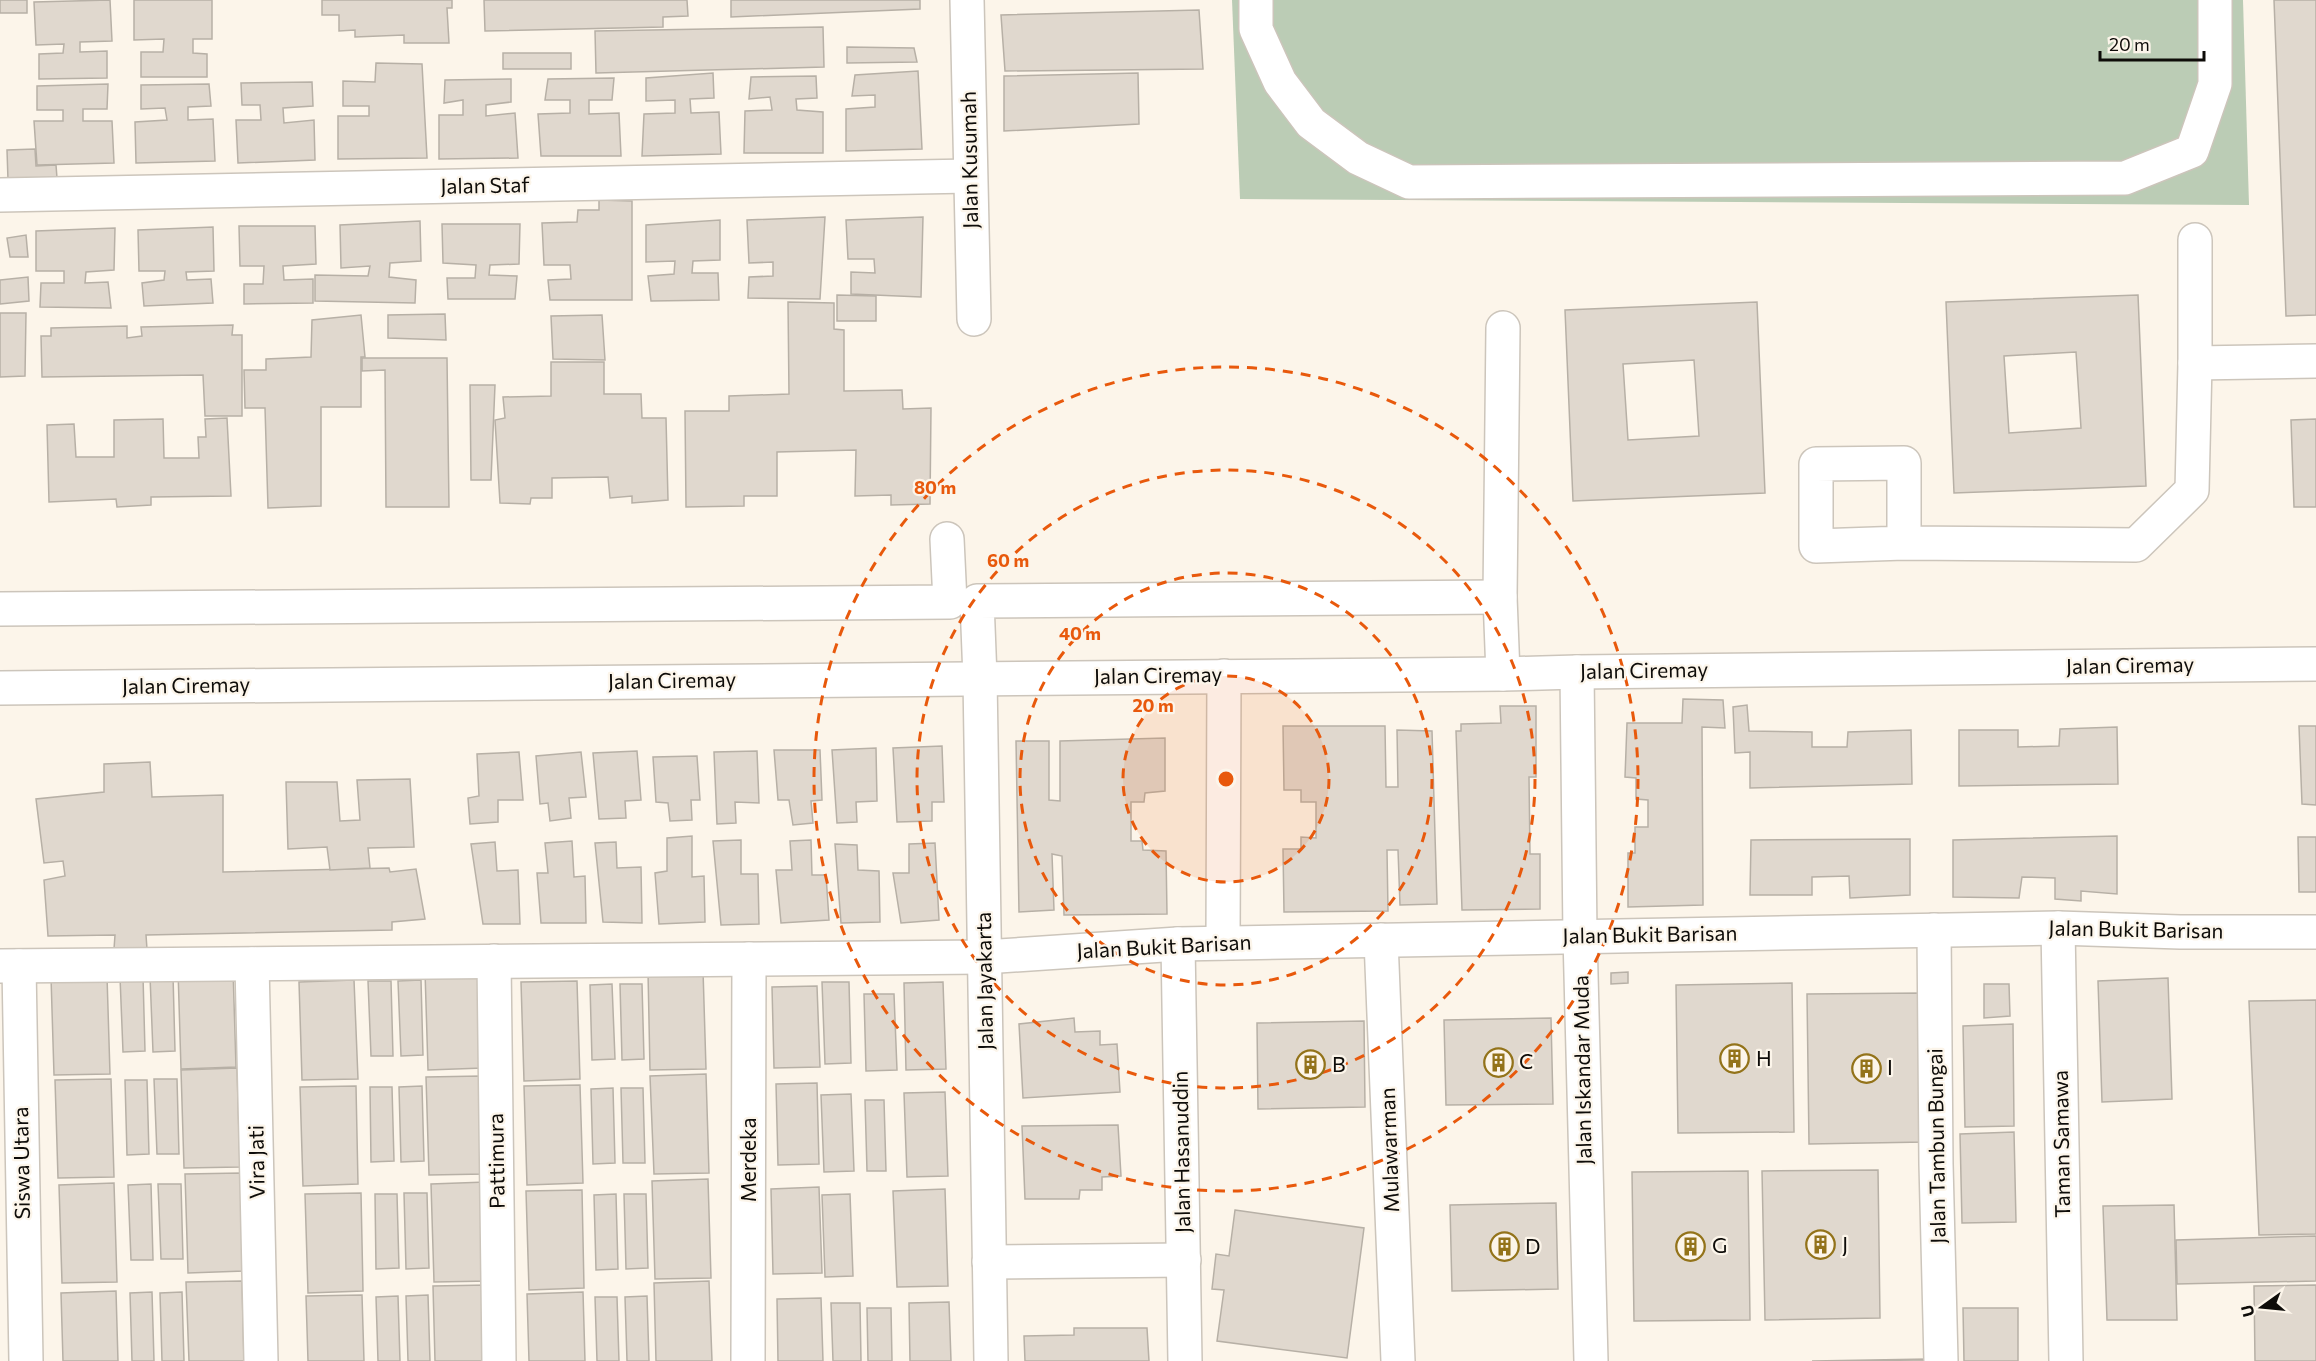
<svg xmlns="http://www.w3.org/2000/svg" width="2316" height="1361" viewBox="0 0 2316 1361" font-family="Commissioner,sans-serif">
<rect width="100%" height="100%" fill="#fcf5ea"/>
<polygon fill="#bbccb5" points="1232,0 2243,0 2249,205 1240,199"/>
<g fill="#e0d8ce" stroke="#b7b0a6" stroke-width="1.5" fill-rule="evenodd">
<rect x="0" y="0" width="27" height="13"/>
<polygon points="110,0 112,41 80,42 80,52 107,51 107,78 39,79 39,54 63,53 64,44 36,45 34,2"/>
<polygon points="134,0 212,0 212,39 193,39 193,53 207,54 207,77 141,77 141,52 163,52 164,39 134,40"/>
<polygon points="322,0 452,0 452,8 447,8 449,43 404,43 404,35 355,37 355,30 339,31 339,15 322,15"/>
<polygon points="484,0 687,0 688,16 663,17 663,27 485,31"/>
<polygon points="731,0 920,0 920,9 731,17"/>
<polygon points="2274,0 2316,0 2316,315 2286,316"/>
<polygon points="1199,10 1203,69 1005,71 1001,15"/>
<polygon points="823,27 824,67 596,73 595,31"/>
<polygon points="847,47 914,48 917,62 847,63"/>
<rect x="503" y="53" width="68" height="16"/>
<polygon points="376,63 422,64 427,158 338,159 338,116 369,116 369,106 343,106 343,81 375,82"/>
<polygon points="918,71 922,149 846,151 846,109 875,107 875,95 852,96 855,75"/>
<polygon points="713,73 714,98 690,99 691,113 719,112 721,154 642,156 644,114 675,113 675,100 646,101 646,78"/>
<polygon points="1138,73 1139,124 1004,131 1004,76"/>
<polygon points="816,76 817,98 796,99 797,110 823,112 823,153 744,153 745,111 772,110 770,97 749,99 751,77"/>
<polygon points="614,78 612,100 589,100 589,114 619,113 621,156 541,156 538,114 570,113 570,100 545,100 548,79"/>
<polygon points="511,79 511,102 486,105 486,116 515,113 518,158 439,159 439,115 463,115 463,100 444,103 445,80"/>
<polygon points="312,82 313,106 283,108 284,123 314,120 315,160 238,163 236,120 261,120 260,105 242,105 241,83"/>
<polygon points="108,84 107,109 83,109 83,121 112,121 114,163 37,165 34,121 63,121 63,110 37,110 37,86"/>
<polygon points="209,84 211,106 188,107 188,120 213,119 215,161 136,163 135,122 167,120 165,108 141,109 141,85"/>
<polygon points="35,149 36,166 56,165 57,178 8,180 7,150"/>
<polygon points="599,200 632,201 632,300 550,300 548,280 571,279 570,265 544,265 542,223 577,222 578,210 599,210"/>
<polygon points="825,217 820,299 748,298 749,277 773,276 773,262 749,263 747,220"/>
<polygon points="923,217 921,297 851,294 851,272 875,273 874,259 848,259 846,220"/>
<polygon points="720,220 720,260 693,261 692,273 718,273 719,300 651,301 648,276 674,274 675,261 646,262 646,225"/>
<polygon points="420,221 421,261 390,263 389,277 416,280 415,303 315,301 315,275 368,276 370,266 341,268 340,225"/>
<polygon points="442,224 520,224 519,264 490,265 489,275 517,276 515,299 448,299 447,278 475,278 476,265 443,263"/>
<polygon points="239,226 315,226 316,264 283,266 284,280 313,279 313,303 244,304 244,284 263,284 264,266 240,266"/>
<polygon points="213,227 214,271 186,272 187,280 211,279 213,303 144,306 142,283 164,280 165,271 139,271 138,230"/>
<polygon points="115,228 114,270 86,272 85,283 108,282 111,308 40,307 41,283 64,283 64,271 36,271 36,231"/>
<polygon points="26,235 28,257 10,257 7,238"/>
<polygon points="28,277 29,301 0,304 0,280"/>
<polygon points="837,295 876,296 876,321 837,321"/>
<path d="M 2138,295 L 2146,486 L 1954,493 L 1946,302 ZM 2076,352 L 2081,428 L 2009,433 L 2004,356 Z"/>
<polygon points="788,302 834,303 834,329 844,330 844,391 902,390 903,409 931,408 930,504 891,505 891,495 855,496 856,450 777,452 777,496 744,496 744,506 686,507 685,411 729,411 729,396 789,394"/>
<path d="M 1757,302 L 1765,493 L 1573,501 L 1565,310 ZM 1694,360 L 1699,436 L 1628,440 L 1623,364 Z"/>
<polygon points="0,313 26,313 25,376 0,377"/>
<polygon points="445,314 446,340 388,338 388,315"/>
<polygon points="361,315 365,357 361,357 361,407 321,407 321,506 268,508 265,408 245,408 244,370 266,370 266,359 311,357 312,320"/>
<polygon points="602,315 605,360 553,359 551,316"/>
<polygon points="233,325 232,335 242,335 242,416 205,416 203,375 42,377 41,336 51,336 51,328 127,326 127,338 142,336 141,327"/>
<polygon points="362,358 447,358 449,507 386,507 385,370 362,371"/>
<polygon points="551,362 604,362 604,394 641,394 642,418 666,418 668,500 632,503 632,496 610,498 608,477 552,478 552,498 531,498 530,504 500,503 495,420 505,418 503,397 551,396"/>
<polygon points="470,385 495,385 491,480 471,480"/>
<polygon points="227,418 231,496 151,497 151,505 117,507 116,499 49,502 47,425 74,424 76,457 114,457 114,420 163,419 164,458 199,458 198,437 206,437 205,419"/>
<polygon points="2316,419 2316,507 2294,507 2291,420"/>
<polygon points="1683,699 1723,700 1725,728 1702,727 1703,905 1628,907 1628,853 1635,853 1635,827 1648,827 1648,800 1636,799 1636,778 1625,777 1627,723 1682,723"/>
<polygon points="1747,705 1749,731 1812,732 1812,747 1847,747 1848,732 1911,730 1912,784 1750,788 1750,752 1735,753 1733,707"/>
<polygon points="1500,706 1536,706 1536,777 1529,777 1530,854 1540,854 1540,909 1462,910 1456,731 1461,731 1461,724 1501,723"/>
<polygon points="1283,726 1385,726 1386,787 1398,787 1397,730 1432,731 1437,904 1400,905 1398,850 1387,850 1388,911 1284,912 1283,849 1301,849 1301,837 1316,838 1316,802 1301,802 1301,790 1284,790"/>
<polygon points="2299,726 2316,726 2316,805 2302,804"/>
<polygon points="2117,727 2118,784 1959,786 1959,730 2018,730 2018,747 2059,746 2060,729"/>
<polygon points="1165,738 1165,791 1145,793 1144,802 1131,802 1131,841 1142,841 1143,850 1166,851 1167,914 1064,915 1062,856 1052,854 1054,910 1019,912 1016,741 1049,741 1049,800 1060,801 1060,741"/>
<polygon points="942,746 944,802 932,802 932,821 897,822 893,748"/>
<polygon points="876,748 877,801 856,802 857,822 837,823 832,750"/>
<polygon points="774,750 820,750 822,800 811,801 813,823 793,825 789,800 778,800"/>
<polygon points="637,751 641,800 625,801 626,818 599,819 593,753"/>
<polygon points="757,751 759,803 735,802 736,823 717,824 714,752"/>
<polygon points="519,752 523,800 498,800 498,822 470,824 468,798 479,796 477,754"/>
<polygon points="581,752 586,797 569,798 571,818 550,821 548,803 540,804 536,756"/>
<polygon points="697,756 700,800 691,800 692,820 670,821 668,803 656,802 653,757"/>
<polygon points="150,762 152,797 223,795 223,872 389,868 390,872 416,869 425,919 392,922 392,930 146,935 147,949 114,949 115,935 48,936 44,880 65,876 63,861 44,863 36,799 104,792 104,764"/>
<polygon points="410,779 414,847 368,848 370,868 330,870 327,847 288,849 286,782 337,782 340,821 360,820 357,780"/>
<polygon points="692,836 692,877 704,876 705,922 659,924 655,873 667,871 667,838"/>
<polygon points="2117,836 2117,894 2081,891 2081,901 2055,899 2055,878 2022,877 2019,898 1953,897 1953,840"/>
<polygon points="2298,837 2316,837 2316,892 2299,892"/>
<polygon points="1910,839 1910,895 1850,898 1849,876 1812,877 1812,895 1750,895 1751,840"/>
<polygon points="741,840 741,874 758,874 759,924 721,925 713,841"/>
<polygon points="811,840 812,875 826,875 829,920 781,923 776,870 792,870 790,841"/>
<polygon points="572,841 574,877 585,876 586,923 541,923 537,873 548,873 545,843"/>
<polygon points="495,842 497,871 518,870 520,924 483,924 471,844"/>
<polygon points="616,842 617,868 641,867 642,923 603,922 595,843"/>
<polygon points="935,843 939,920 901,923 893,873 909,873 909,844"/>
<polygon points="835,844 857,845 858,870 879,871 880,922 841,923"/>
<polygon points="233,969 236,1067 181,1069 178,970"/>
<polygon points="481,970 483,1068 428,1070 425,971"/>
<polygon points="703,970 706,1069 650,1070 648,972"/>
<polygon points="1628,972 1628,983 1611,984 1611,973"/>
<polygon points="173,975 175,1051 153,1052 150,976"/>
<polygon points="107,976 110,1074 54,1075 51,977"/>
<polygon points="143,976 145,1051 123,1052 120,977"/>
<polygon points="2168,978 2172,1099 2102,1102 2098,981"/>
<polygon points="354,980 358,1079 302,1080 299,982"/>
<polygon points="421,980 423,1055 401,1056 398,981"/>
<polygon points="368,981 391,981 393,1056 371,1056"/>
<polygon points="577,981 580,1079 524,1081 521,982"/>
<polygon points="822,982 849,982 851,1063 825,1064"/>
<polygon points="943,982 946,1069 906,1070 904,983"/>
<polygon points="1792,983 1794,1132 1678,1133 1676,985"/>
<polygon points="612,984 615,1059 592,1060 590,985"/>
<polygon points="620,984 642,984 644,1059 622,1060"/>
<polygon points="1984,984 2009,984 2010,1016 1984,1018"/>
<polygon points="817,986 820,1067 774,1068 772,987"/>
<polygon points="1923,993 1925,1142 1809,1144 1807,994"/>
<polygon points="864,994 894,994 897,1070 866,1071"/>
<polygon points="2316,1000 2316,1234 2259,1235 2249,1001"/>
<polygon points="1074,1018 1075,1032 1100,1031 1100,1045 1117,1044 1120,1092 1023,1098 1019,1024"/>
<polygon points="1551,1018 1553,1104 1446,1105 1444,1020"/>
<polygon points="1364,1021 1365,1107 1258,1109 1257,1023"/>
<polygon points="2013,1024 2014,1126 1965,1127 1963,1026"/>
<polygon points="237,1068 240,1167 184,1168 181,1070"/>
<polygon points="706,1074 709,1173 654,1174 650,1076"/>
<polygon points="481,1076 485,1174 429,1175 426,1077"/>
<polygon points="111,1079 114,1177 58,1178 55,1080"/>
<polygon points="154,1079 177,1079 179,1154 157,1154"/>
<polygon points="125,1080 147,1080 149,1154 127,1155"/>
<polygon points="817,1083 819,1164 778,1165 776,1084"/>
<polygon points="580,1085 583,1183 527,1185 524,1086"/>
<polygon points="356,1086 358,1184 303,1186 300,1087"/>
<polygon points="422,1086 424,1161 401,1162 399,1087"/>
<polygon points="370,1087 392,1087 394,1161 371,1162"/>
<polygon points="613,1088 615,1163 593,1164 591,1089"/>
<polygon points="621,1088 643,1088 645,1163 623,1163"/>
<polygon points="945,1092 948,1176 907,1177 904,1093"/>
<polygon points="851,1094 854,1171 824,1172 821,1095"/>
<polygon points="865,1100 884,1100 886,1171 867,1171"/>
<polygon points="1118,1125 1121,1176 1102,1177 1102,1190 1080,1190 1079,1199 1025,1199 1022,1126"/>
<polygon points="2014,1132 2016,1222 1962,1223 1960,1134"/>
<polygon points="1878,1170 1880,1318 1765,1320 1762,1171"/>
<polygon points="1748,1171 1750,1320 1634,1321 1632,1172"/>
<polygon points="241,1173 244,1271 188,1273 185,1174"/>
<polygon points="708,1179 711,1278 655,1279 652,1181"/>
<polygon points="486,1182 490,1281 434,1282 431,1184"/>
<polygon points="114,1183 117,1282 62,1283 59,1185"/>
<polygon points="151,1184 153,1260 131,1260 128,1185"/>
<polygon points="158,1184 181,1184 183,1259 161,1259"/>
<polygon points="819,1187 822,1273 773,1274 771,1189"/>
<polygon points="945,1189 948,1286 897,1287 893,1191"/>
<polygon points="582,1190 584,1288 529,1290 526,1191"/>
<polygon points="361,1193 363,1291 308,1293 305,1194"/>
<polygon points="404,1193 427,1193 429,1268 406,1269"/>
<polygon points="375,1194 397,1194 399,1268 376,1269"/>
<polygon points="616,1194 618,1269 596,1270 594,1195"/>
<polygon points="624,1194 646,1194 648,1268 626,1269"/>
<polygon points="850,1194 853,1276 825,1277 822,1195"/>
<polygon points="1556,1203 1558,1289 1452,1291 1450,1205"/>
<polygon points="2174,1205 2177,1320 2107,1320 2103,1206"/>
<polygon points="1235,1210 1364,1228 1347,1358 1217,1341 1224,1290 1212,1289 1216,1254 1229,1256"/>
<polygon points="2316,1236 2316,1281 2177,1284 2176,1240"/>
<polygon points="242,1281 244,1361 189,1361 186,1282"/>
<polygon points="709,1281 712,1361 656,1361 654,1283"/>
<polygon points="488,1285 490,1361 435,1361 433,1286"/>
<polygon points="2316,1285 2316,1361 2255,1361 2254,1286"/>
<polygon points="116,1291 118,1361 63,1361 61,1293"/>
<polygon points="152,1292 154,1361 132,1361 130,1293"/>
<polygon points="182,1292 184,1361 162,1361 160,1293"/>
<polygon points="583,1292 585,1361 529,1361 527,1294"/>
<polygon points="362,1295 364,1361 308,1361 306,1296"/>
<polygon points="428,1295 430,1361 408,1361 406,1296"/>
<polygon points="398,1296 400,1361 378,1361 376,1297"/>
<polygon points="647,1296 649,1361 627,1361 625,1297"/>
<polygon points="595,1297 617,1297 619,1361 597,1361"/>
<polygon points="821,1298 823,1361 778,1361 777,1299"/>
<polygon points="949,1302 951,1361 910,1361 909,1303"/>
<polygon points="831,1303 860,1303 861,1361 833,1361"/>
<polygon points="867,1308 891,1308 892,1361 868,1361"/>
<polygon points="1963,1308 2018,1308 2018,1361 1964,1361"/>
<polygon points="1074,1328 1147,1328 1149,1361 1025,1361 1024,1336 1074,1335"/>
<polygon points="1928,1359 1928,1361 1812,1361"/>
</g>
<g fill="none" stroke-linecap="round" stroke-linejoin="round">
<defs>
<g id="minor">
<polyline points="967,0 974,319"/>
<polyline points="1256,0 1256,29 1280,82 1311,123 1358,158 1409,182 2125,178 2192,151 2215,84 2215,0"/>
<polyline points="0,195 970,176"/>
<polyline points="1503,328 1500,597 1503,674"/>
<polyline points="2195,363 2316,361"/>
<polyline points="1904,543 1904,463 1816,464 1816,546 1904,543 2136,545 2192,490 2195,363 2195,240"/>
<polyline points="0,609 950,602 947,539"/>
<polyline points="1577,672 1580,936 1591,1361"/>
<polyline points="0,688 1503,674 1577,672 2316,664"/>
<polyline points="2058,928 2066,1361"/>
<polyline points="1934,930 1936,1164 1941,1361"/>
<polyline points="1381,940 1398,1361"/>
<polyline points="1223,943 1224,676"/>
<polyline points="1178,944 1185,1361"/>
<polyline points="494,961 499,1361"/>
<polyline points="252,964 261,1361"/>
<polyline points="0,966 984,957 1178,944 2058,928 2180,932 2316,932"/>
<polyline points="19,966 26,1361"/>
<polyline points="989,1262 1184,1260"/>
<polyline points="748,1361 749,959"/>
<polyline points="991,1361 980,678 977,601 1500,597"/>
</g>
</defs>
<use href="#minor" stroke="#ccc5bb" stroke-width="36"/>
<use href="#minor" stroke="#fff" stroke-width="33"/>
</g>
<circle cx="1226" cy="779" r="103" fill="#e8590c" fill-opacity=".12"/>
<g fill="none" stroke="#e8590c" stroke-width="3" stroke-dasharray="10 8">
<circle cx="1226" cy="779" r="103"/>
<circle cx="1226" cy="779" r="206"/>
<circle cx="1226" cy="779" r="309"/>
<circle cx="1226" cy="779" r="412"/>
</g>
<defs>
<symbol id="building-ring" viewBox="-11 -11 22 22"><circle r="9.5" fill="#fcf5ea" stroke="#93731a" stroke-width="1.5"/><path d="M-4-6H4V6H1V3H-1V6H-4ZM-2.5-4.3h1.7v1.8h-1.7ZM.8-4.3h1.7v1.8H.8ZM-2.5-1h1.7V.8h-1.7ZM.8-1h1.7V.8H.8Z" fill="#93731a"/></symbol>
</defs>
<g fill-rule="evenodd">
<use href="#building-ring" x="1718" y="1042" width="33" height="33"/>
<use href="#building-ring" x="1482" y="1046" width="33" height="33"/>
<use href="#building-ring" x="1294" y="1048" width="33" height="33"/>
<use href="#building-ring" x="1850" y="1052" width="33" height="33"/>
<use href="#building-ring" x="1804" y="1228" width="33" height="33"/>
<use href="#building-ring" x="1674" y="1230" width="33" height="33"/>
<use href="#building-ring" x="1488" y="1230" width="33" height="33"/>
</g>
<g text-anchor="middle" stroke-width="4.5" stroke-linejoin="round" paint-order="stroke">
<g font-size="21" fill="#0e0c09" stroke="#fcf5ea">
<text transform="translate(970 160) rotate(-91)" y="7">Jalan Kusumah</text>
<text transform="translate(485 186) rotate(-1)" y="7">Jalan Staf</text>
<text transform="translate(2130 666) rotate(-1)" y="7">Jalan Ciremay</text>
<text transform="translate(1644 671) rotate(-1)" y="7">Jalan Ciremay</text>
<text transform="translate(1158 676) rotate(-1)" y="7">Jalan Ciremay</text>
<text transform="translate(672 681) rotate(-1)" y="7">Jalan Ciremay</text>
<text transform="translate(186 686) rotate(-1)" y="7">Jalan Ciremay</text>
<text transform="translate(2136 930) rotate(1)" y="7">Jalan Bukit Barisan</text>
<text transform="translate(1650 935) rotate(-1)" y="7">Jalan Bukit Barisan</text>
<text transform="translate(1164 947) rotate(-3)" y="7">Jalan Bukit Barisan</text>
<text transform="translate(985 981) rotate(-91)" y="7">Jalan Jayakarta</text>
<text transform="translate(1583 1070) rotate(-91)" y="7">Jalan Iskandar Muda</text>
<text transform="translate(2062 1144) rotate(-91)" y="7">Taman Samawa</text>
<text transform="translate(1937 1146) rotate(-91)" y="7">Jalan Tambun Bungai</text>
<text transform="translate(1390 1150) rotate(-92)" y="7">Mulawarman</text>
<text transform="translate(1182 1152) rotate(-91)" y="7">Jalan Hasanuddin</text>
<text transform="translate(749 1160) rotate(-90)" y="7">Merdeka</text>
<text transform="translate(497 1161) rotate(-91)" y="7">Pattimura</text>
<text transform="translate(257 1162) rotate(-91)" y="7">Vira Jati</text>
<text transform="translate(22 1163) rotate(-91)" y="7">Siswa Utara</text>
</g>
<g font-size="21" fill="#0e0c09" stroke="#fcf5ea" text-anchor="start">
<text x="1756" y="1066">H</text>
<text x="1519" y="1069">C</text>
<text x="1332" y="1072">B</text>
<text x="1887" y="1075">I</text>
<text x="1842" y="1252">J</text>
<text x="1712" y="1253">G</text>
<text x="1525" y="1254">D</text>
</g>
</g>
<circle cx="1226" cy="779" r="9" fill="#e8590c" stroke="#fcf5ea" stroke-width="3"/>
<g font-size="18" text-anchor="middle" font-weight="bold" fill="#e8590c" stroke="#fcf5ea" stroke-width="4.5" stroke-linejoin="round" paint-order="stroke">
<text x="935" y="494">80 m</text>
<text x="1008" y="567">60 m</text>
<text x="1080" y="640">40 m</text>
<text x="1153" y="712">20 m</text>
</g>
<g transform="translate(2262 1307) rotate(255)" stroke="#fcf5ea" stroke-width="4.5" paint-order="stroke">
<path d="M0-4.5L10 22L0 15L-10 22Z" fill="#0e0c09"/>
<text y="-9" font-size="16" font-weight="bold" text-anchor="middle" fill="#0e0c09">U</text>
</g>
<path d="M2100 51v9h104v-9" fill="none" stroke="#0e0c09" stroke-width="3"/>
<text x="2109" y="51" font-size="18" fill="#0e0c09" stroke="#fcf5ea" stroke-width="4.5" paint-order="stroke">20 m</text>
</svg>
